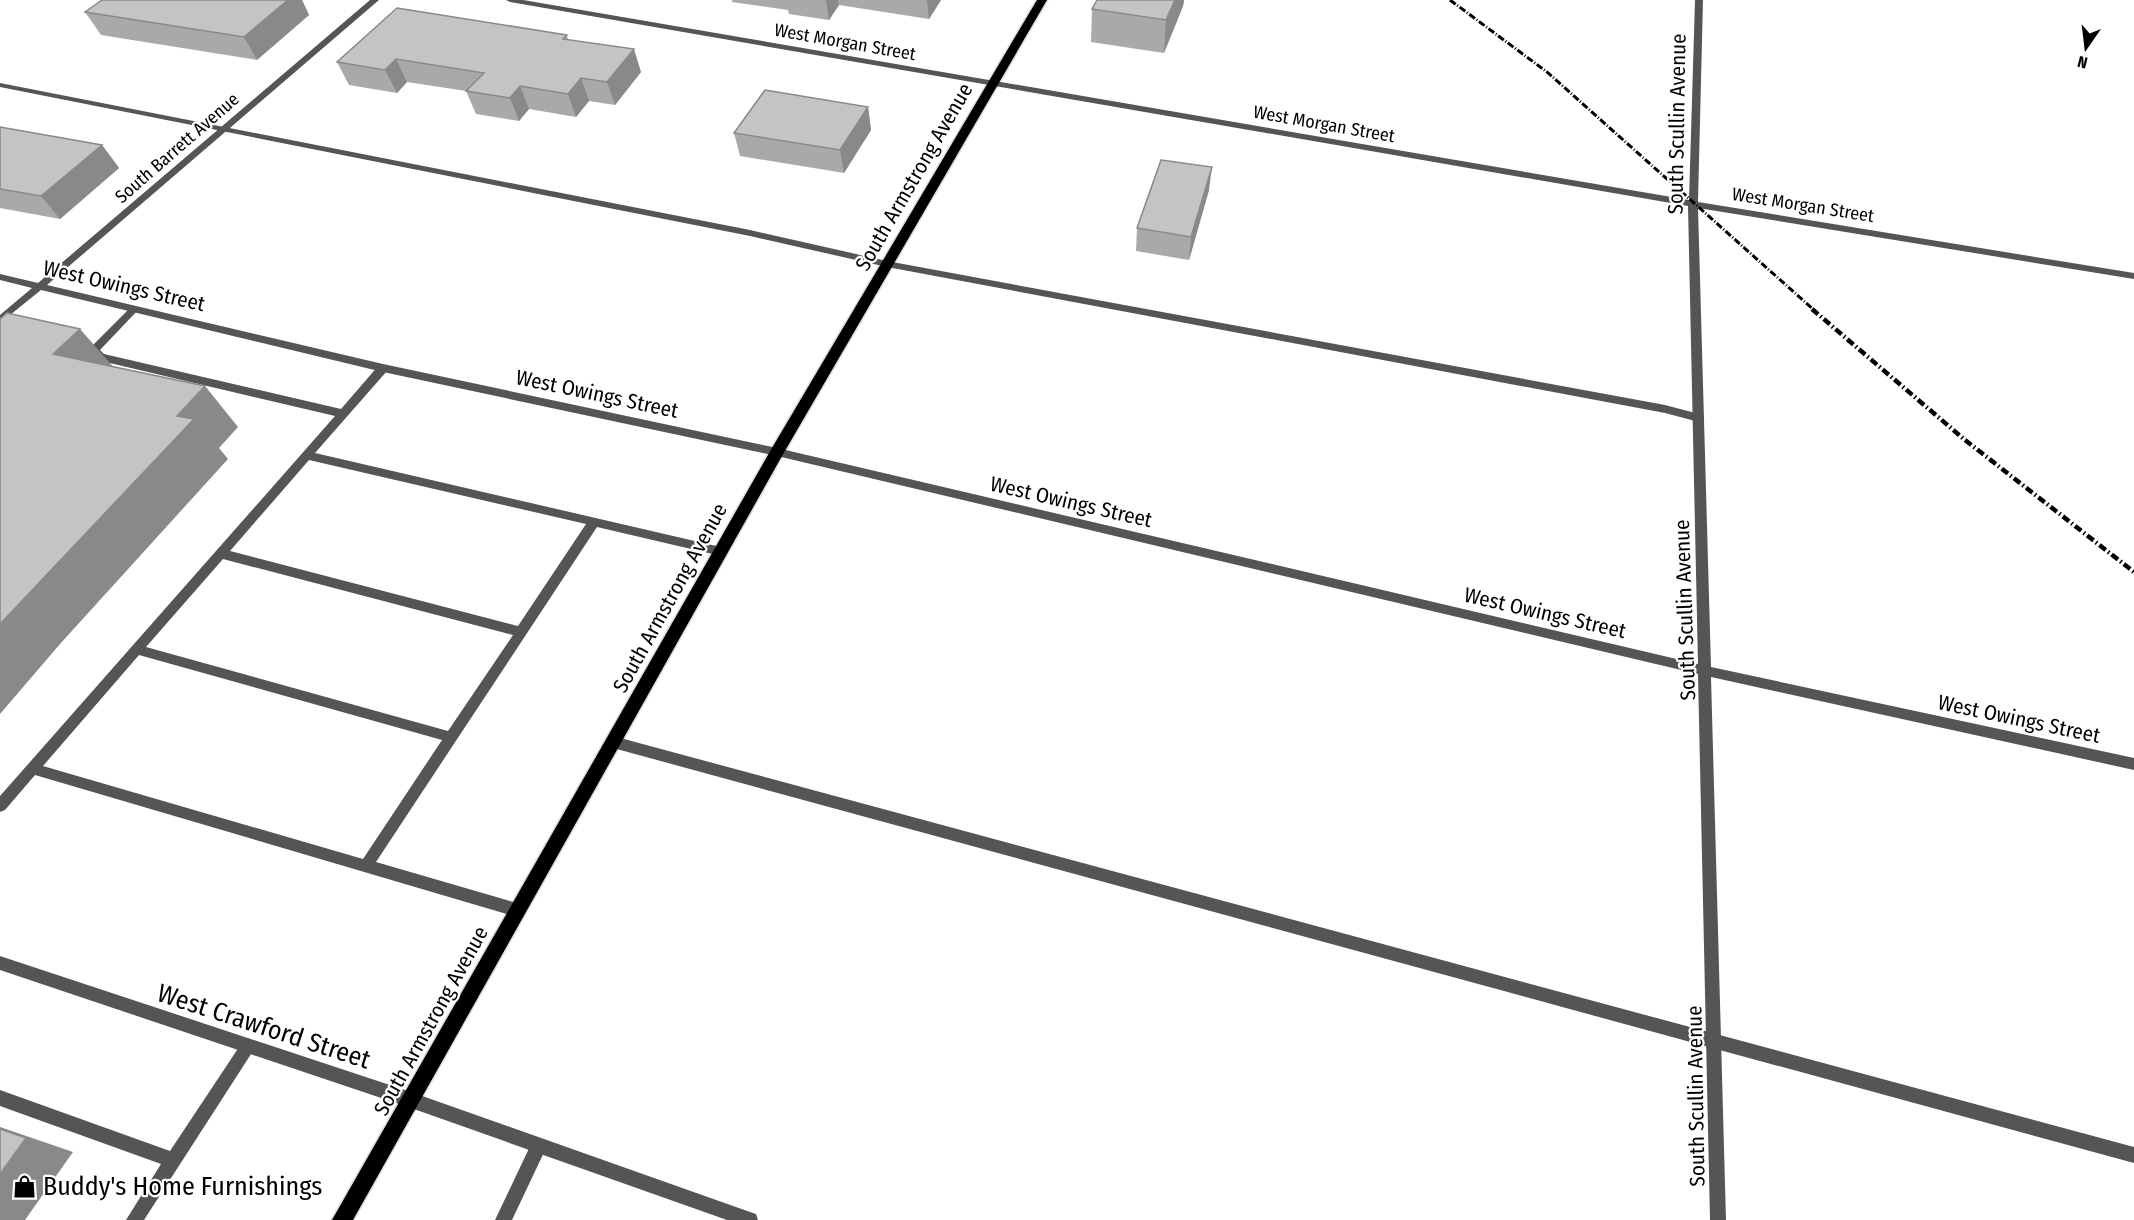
<svg xmlns="http://www.w3.org/2000/svg" width="2134" height="1220" viewBox="0 0 2134 1220" font-family="'Fira Sans Condensed',sans-serif">
<rect width="100%" height="100%" fill="#fff"/>
<g fill="none" stroke-linecap="round" stroke-linejoin="round">
<defs>
<polygon id="primary" points="1037,0 1047,0 782,456 353,1220 332,1220 772,448"/>
</defs>
<use href="#primary" stroke="#dbdbdb" stroke-width="3"/>
<g fill="#555" fill-rule="evenodd">
<polygon points="0,83 750,230 887,261 1665,405 1703,415 1704,418 1699,422 1665,413 887,267 750,236 0,87"/>
<path d="M 134,306 L 139,309 L 100,350 L 104,354 L 341,409 L 379,365 L 387,365 L 388,368 L 387,371 L 315,453 L 725,548 L 727,551 L 721,556 L 597,527 L 376,862 L 517,903 L 522,905 L 524,910 L 522,915 L 517,917 L 35,775 L 5,810 L 0,812 L 0,796 L 335,416 L 97,360 L 89,350 L 90,348 L 131,307 ZM 309,460 L 586,524 L 518,626 L 230,551 ZM 223,559 L 513,635 L 448,731 L 146,647 ZM 139,655 L 442,740 L 363,859 L 43,766 Z"/>
<polygon points="613,736 2134,1147 2134,1163 613,748 608,746 607,742 608,738"/>
<polygon points="248,1038 253,1041 256,1046 253,1051 144,1220 126,1220 161,1164 0,1106 0,1090 170,1151 243,1041"/>
<polygon points="539,1138 545,1140 547,1146 512,1220 495,1220 533,1140"/>
</g>
<polygon fill="#555" fill-rule="evenodd" points="370,0 379,0 47,285 383,364 777,448 1698,664 1688,206 510,2 506,0 523,0 1689,200 1695,0 1703,0 1698,202 2134,273 2134,279 1698,208 1711,667 2134,758 2134,770 1711,677 1726,1220 1710,1220 1698,674 777,456 383,372 41,290 0,323 0,315 32,288 0,280 0,274 38,283"/>
<polygon fill="#555" fill-rule="evenodd" points="0,956 411,1092 750,1212 756,1214 758,1220 727,1220 411,1108 0,970"/>
<use href="#primary" fill="#000" fill-rule="evenodd"/>
<polyline stroke="#000" stroke-width="3" stroke-dasharray="7 2 1 2" stroke-linecap="butt" points="1450,0 1547,72 1814,310"/>
<polyline stroke="#000" stroke-width="4.5" stroke-dasharray="8 3 1.5 3" stroke-linecap="butt" points="1812,309 1965,440 2134,572"/>
</g>
<g fill="#a9a9a9">
<polygon points="102,0 302,0 309,15 257,60 101,35 85,12"/>
<polygon points="732,0 941,0 929,19 839,5 829,20 789,14 788,10 732,2"/>
<polygon points="1097,0 1184,0 1183,6 1164,53 1091,42 1092,9"/>
<polygon points="567,35 568,40 641,72 615,105 589,101 576,117 529,109 519,121 476,114 466,91 407,82 397,93 349,85 337,62"/>
<polygon points="868,107 871,130 844,173 740,156 734,133"/>
<polygon points="0,127 102,145 119,168 60,219 0,208"/>
<polygon points="1209,190 1189,260 1136,251 1137,228"/>
</g>
<g fill="#898989">
<polygon points="288,0 302,0 309,15 257,60 244,37"/>
<polygon points="826,0 838,0 839,5 829,20"/>
<polygon points="927,0 941,0 929,19"/>
<polygon points="1175,0 1184,0 1183,6 1164,53 1166,20"/>
<polygon points="634,49 641,72 615,105 607,82"/>
<polygon points="396,59 407,82 397,93 385,70"/>
<polygon points="581,78 589,101 576,117 568,94"/>
<polygon points="520,86 529,109 519,121 510,98"/>
<polygon points="868,107 871,130 844,173 840,150"/>
<polygon points="102,145 119,168 60,219 41,196"/>
<polygon points="1212,167 1209,190 1189,260 1191,237"/>
<polygon points="80,329 116,370 53,354"/>
<polygon points="205,386 238,427 219,448 228,459 60,644 0,714 0,624 177,416"/>
<polygon points="0,1127 73,1152 25,1220 0,1220"/>
</g>
<g fill="#c4c4c4" stroke="#898989" stroke-width="1.5">
<polygon points="102,0 288,0 244,37 85,12"/>
<polygon points="1097,0 1175,0 1166,20 1092,9"/>
<polygon points="397,8 567,35 563,39 634,49 607,82 581,78 568,94 520,86 510,98 466,91 484,73 396,59 385,70 337,62"/>
<polygon points="765,90 868,107 840,150 734,133"/>
<polygon points="0,127 102,145 41,196 0,189"/>
<polygon points="1161,160 1212,167 1191,237 1137,228"/>
<polygon points="7,313 80,329 53,354 205,386 177,416 194,419 0,624 0,319"/>
<polygon points="0,1129 26,1138 0,1174"/>
</g>
<defs>
<symbol id="shop-bare" viewBox="-9 -9 18 18"><path d="M-5-2.5h2.3a2.7 3.5 0 0 1 5.4 0H5L5.5 6h-11ZM-1.5-2.5h3a1.5 2.3 0 0 0-3 0Z" fill="#000" stroke="#fff" stroke-width="2.5" paint-order="stroke"/></symbol>
</defs>
<g fill-rule="evenodd">
<use href="#shop-bare" x="8" y="1170" width="33" height="33"/>
</g>
<g text-anchor="middle" stroke-width="4.5" stroke-linejoin="round" paint-order="stroke">
<g font-size="18" fill="#000" stroke="#fff">
<text transform="translate(845 42) rotate(10)" y="6">West Morgan Street</text>
<text transform="translate(1324 124) rotate(10)" y="6">West Morgan Street</text>
<text transform="translate(177 148) rotate(-41)" y="6">South Barrett Avenue</text>
<text transform="translate(1803 205) rotate(9)" y="6">West Morgan Street</text>
</g>
<g font-size="21" fill="#000" stroke="#fff">
<text transform="translate(1677 124) rotate(-89)" y="7">South Scullin Avenue</text>
<text transform="translate(914 177) rotate(-60)" y="7">South Armstrong Avenue</text>
<text transform="translate(124 286) rotate(13)" y="7">West Owings Street</text>
<text transform="translate(597 394) rotate(12)" y="7">West Owings Street</text>
<text transform="translate(1071 502) rotate(13)" y="7">West Owings Street</text>
<text transform="translate(670 598) rotate(-61)" y="7">South Armstrong Avenue</text>
<text transform="translate(1685 610) rotate(-92)" y="7">South Scullin Avenue</text>
<text transform="translate(1545 613) rotate(13)" y="7">West Owings Street</text>
<text transform="translate(2019 719) rotate(12)" y="7">West Owings Street</text>
<text transform="translate(431 1021) rotate(-61)" y="7">South Armstrong Avenue</text>
<text transform="translate(1696 1096) rotate(-91)" y="7">South Scullin Avenue</text>
</g>
<g font-size="26" fill="#000" stroke="#fff">
<text transform="translate(264 1026) rotate(18)" y="9">West Crawford Street</text>
</g>
<g font-size="26" fill="#000" stroke="#fff" text-anchor="start">
<text x="43" y="1195">Buddy's Home Furnishings</text>
</g>
</g>
<g transform="translate(2086 48) rotate(194)" stroke="#ffffff" stroke-width="4.5" paint-order="stroke">
<path d="M0-4.5L10 22L0 15L-10 22Z" fill="#000000"/>
<text y="-9" font-size="16" font-weight="bold" text-anchor="middle" fill="#000000">N</text>
</g>
</svg>
